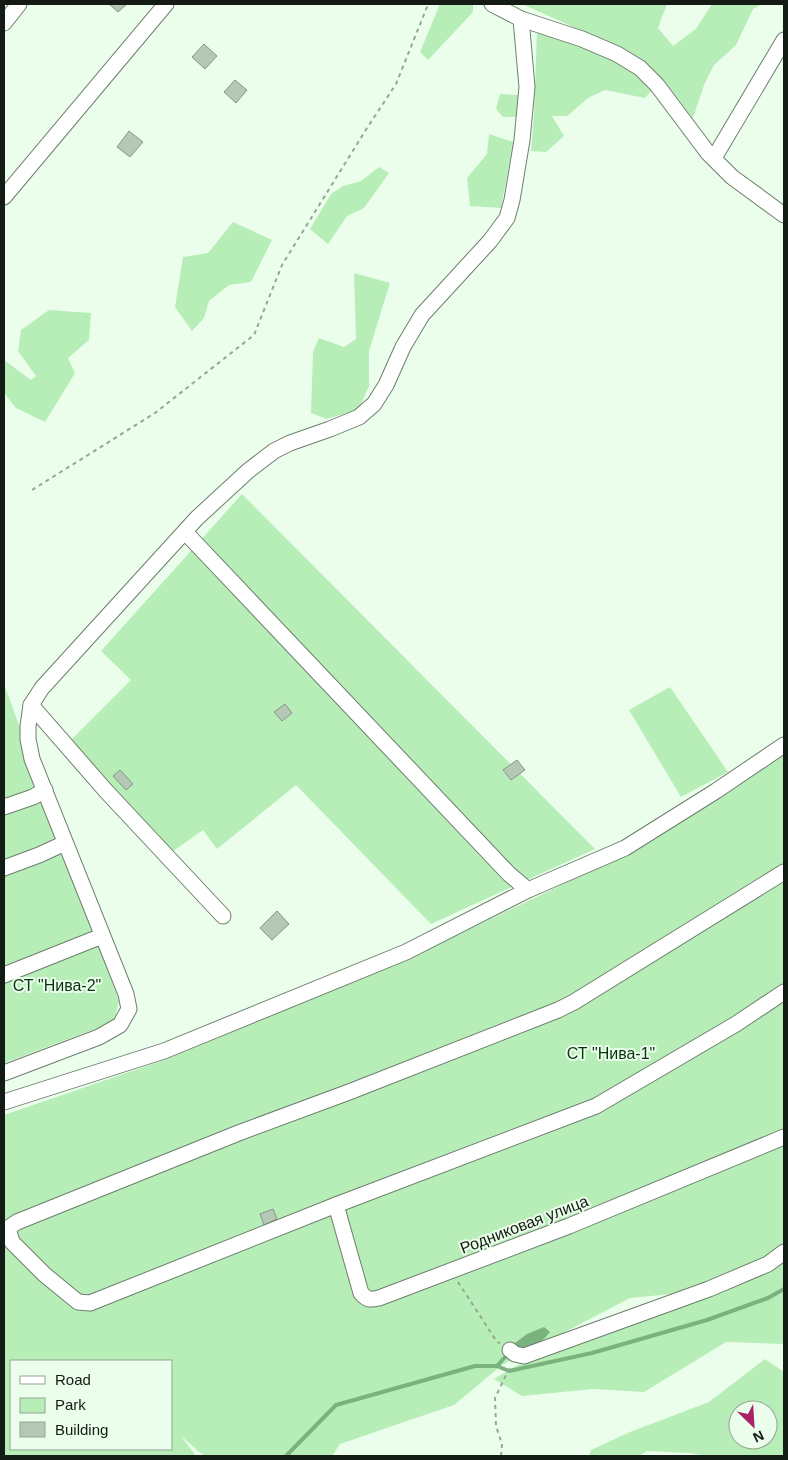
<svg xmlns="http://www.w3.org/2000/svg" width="788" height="1460" viewBox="0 0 788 1460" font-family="Helvetica,sans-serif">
<rect width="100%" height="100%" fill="#ebfeeb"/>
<g fill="#b7eeb8" fill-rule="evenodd">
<polygon points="440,4 473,4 473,12 428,60 420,52"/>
<polygon points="522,4 667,4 658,28 673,46 696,29 712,4 762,4 753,9 736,45 714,65 704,85 693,118 665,82 627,51"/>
<polygon points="537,31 548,31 627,67 651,91 645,98 605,90 588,98 567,116 552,116 564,136 546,152 531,151 534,113"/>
<polygon points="500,94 518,95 518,117 503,117 496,109"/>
<polygon points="489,134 513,142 501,208 470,206 467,178 487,154"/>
<polygon points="379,167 389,173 364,208 347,216 328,244 310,229 331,194 343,186 361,181"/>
<polygon points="233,222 272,240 251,282 229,285 209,301 204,318 192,331 175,307 183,257 208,253"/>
<polygon points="354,273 390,283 369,351 369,386 359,409 327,419 311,413 313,352 319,338 344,347 356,339"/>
<polygon points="49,310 91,313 89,340 68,358 75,373 45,422 16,408 4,393 4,360 31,380 36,376 18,351 21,330"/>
<polygon points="242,494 595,849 431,924 296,785 217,849 203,830 162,859 66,745 131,680 101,651"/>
<polygon points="4,684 119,1001 114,1022 4,1063"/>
<polygon points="670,687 728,772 681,797 629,710"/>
<path d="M 784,749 L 784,1344 L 726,1342 L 644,1392 L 593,1389 L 522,1396 L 494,1379 L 523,1362 L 605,1335 L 714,1290 L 630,1298 L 502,1365 L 454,1405 L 340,1444 L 332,1456 L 204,1456 L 181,1436 L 196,1456 L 4,1456 L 4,1115 L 167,1059 L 408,959 L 628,853 ZM 11,1361 L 171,1361 L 171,1449 L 11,1449 Z"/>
<path d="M 765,1359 L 784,1372 L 784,1456 L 708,1456 L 689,1453 L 647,1451 L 639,1456 L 589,1456 L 591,1450 L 630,1432 L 709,1402 ZM 738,1410 L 768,1410 L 768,1440 L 738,1440 Z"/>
</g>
<polygon fill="#7ab37d" points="544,1327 550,1332 544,1339 526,1350 517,1349 515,1343 527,1334"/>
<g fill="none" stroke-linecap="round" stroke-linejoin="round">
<g stroke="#7ab37d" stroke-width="4">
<polyline points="497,1366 506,1356"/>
<polyline points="286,1456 336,1405 475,1366 497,1366 509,1371 592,1353 707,1320 768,1298 784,1289"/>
</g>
</g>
<g fill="#b5c7b5" stroke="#859685">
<polygon points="109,4 127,4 118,12"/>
<polygon points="204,44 217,56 205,69 192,57"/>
<polygon points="235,80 247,90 236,103 224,92"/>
<polygon points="129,131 143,142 130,157 117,147"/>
<polygon points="285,704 292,713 282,721 274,712"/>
<polygon points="517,760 525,770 511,780 503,770"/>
<polygon points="120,770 133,784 126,790 113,776"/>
<polygon points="277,911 289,924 272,940 260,928"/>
<polygon points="273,1209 277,1219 264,1225 260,1214"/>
</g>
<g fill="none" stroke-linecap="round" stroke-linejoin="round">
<defs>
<g id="minor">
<polyline points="492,4 521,19 582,39 617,54 640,68 657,85 708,153 732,177 784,215"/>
<polyline points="4,23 19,4"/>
<polyline points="714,158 784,40"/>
<polyline points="4,197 166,4"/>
<polyline points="185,532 509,874 528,890"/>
<polyline points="31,705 106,791 223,916"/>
<polyline points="4,807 33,797 45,790"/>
<polyline points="4,868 39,855 65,843"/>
<polyline points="784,872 574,1002 558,1010 349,1092 241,1132 17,1222 8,1228 12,1242 45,1275 78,1302 90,1303 336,1205 596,1106 736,1024 784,992"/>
<polyline points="4,975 102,936"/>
<polyline points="4,1073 99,1037 120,1025 129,1009 126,994 32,759 28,739 28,726 31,705 42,688 197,518 248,471 274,451 290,443 330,429 359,417 374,404 386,385 403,347 422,315 490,241 507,218 512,200 522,140 527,87 521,19"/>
<polyline points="4,1102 164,1051 406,952 528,890 625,848 716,791 784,745"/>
<path d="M 336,1205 L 361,1293 C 367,1300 370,1300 379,1298 L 569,1226 L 784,1137"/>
<polyline points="510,1350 515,1354 524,1356 709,1289 768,1264 784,1252"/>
</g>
</defs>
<use href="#minor" stroke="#6d7e6d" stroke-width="17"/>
<g stroke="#97a598" stroke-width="2" stroke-dasharray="4 4" stroke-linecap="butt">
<polyline points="32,490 155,413 254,335 282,265 367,128 396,84 427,7 426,4"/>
<polyline points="458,1282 497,1342 500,1343"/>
<polyline points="501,1456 502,1444 496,1426 495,1398 511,1365"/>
</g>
<use href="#minor" stroke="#fff" stroke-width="15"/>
</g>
<g text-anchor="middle" stroke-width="4" stroke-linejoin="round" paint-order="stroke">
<g font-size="16" fill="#09330f" stroke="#ebfeeb">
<text x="57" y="991">СТ "Нива-2"</text>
<text x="611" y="1059">СТ "Нива-1"</text>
</g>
<g font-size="16" fill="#141b15" stroke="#ebfeeb">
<text transform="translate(524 1224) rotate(-21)" y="6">Родниковая улица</text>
</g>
</g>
<rect width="788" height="1460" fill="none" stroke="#141b15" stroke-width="10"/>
<rect x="10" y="1360" width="162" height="90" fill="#ebfeeb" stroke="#95a395"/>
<rect x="20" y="1376" width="25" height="8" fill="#ffffff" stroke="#95a395"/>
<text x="55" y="1385" font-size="15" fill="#141b15">Road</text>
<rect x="20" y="1398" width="25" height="15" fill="#b7eeb8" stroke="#95a395"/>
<text x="55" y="1410" font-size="15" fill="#141b15">Park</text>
<rect x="20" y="1422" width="25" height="15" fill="#b5c7b5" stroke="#95a395"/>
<text x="55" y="1435" font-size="15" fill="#141b15">Building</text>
<g transform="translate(753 1425) rotate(155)"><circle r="24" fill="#ebfeeb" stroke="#95a395"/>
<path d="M0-4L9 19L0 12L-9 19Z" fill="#a92166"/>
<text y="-8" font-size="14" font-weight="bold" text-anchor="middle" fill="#141b15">N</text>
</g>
</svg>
